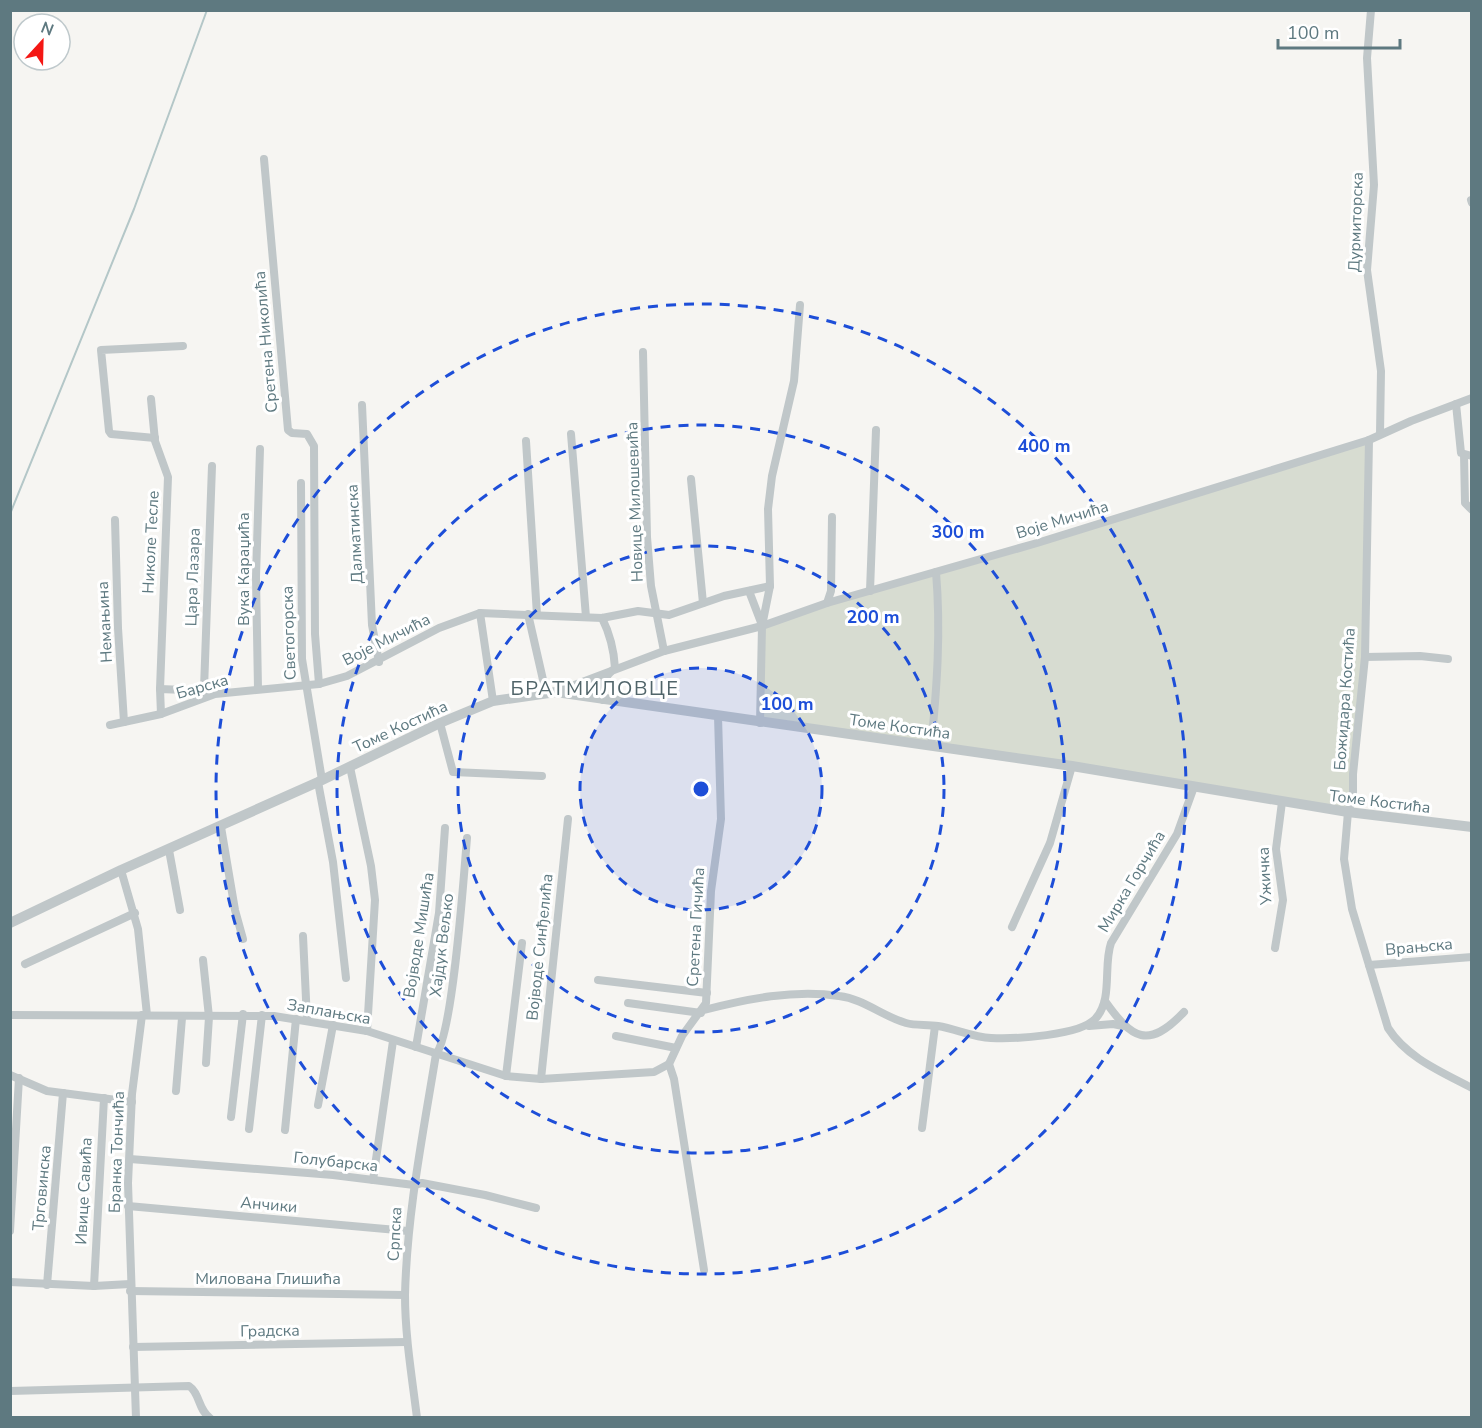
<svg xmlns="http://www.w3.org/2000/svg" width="1482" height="1428" viewBox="0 0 1482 1428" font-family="'Nunito Sans',sans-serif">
<rect width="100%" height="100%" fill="#f6f5f2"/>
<polygon fill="#d7dcd1" points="1369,440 1365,657 1348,812 760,723 762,626"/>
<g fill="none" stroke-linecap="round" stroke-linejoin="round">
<polyline stroke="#b4c7c8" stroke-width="2" points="10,514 134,209 207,10"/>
<g stroke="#c0c7c9" stroke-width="8">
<polyline points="1371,10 1367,58 1374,185 1367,270 1381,371 1380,434"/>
<polyline points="264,159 288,430 292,433 307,434 314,446 315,634 319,684"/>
<polyline points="1471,200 1472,203"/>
<polyline points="643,352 647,537 651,586 664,651"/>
<polyline points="151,399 155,441 168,477 160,689"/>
<polyline points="1456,404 1461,453 1472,456"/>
<polyline points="362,405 372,625 379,662"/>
<polyline points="571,434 586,617"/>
<polyline points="155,438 111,434 109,431 101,350 183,346"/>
<path d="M 1369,440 L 1365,657 L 1353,774 L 1353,798 L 1348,812 L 1344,859 L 1352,909 L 1388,1028 C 1407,1058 1442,1072 1472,1088"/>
<polyline points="526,441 537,615"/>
<polyline points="1464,455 1465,503 1472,510"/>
<polyline points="691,479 703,603"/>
<polyline points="301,483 302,659 322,780"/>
<polyline points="115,520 118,628 124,722"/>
<polyline points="749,591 762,625"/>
<polyline points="870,591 876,430"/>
<polyline points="827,603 831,591 832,517"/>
<polyline points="528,614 546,693"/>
<path d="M 602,618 C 610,634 614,650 615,668 C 603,678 601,685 603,700"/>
<polyline points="1365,657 1420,656 1448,659"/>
<polyline points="204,689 212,466"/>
<polyline points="258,689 256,577 260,449"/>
<polyline points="556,692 664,651 762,626 827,603 1037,543 1369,440 1411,421 1472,398"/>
<polyline points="493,701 480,613 602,618 638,611 669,615 724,596 770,586"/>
<polyline points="161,714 160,689 209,691"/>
<polyline points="440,723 453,772 542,776"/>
<polyline points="760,723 762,626 770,586 768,509 772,476 794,381 800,305"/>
<polyline points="110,725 161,714 215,694 319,684 347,676 439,628 480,613"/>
<path d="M 931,746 C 937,688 941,631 936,572"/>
<polyline points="350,767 371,866 375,900 367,1031"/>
<polyline points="318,782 333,862 346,978"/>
<polyline points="221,827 235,910 243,939"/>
<polyline points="169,850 180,910"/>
<polyline points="121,870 138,929 147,1015"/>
<polyline points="1012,927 1050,843 1072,766"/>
<polyline points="303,936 307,1020"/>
<polyline points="1275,948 1283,900 1276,849 1282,802"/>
<polyline points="203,960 209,1017 206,1063"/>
<polyline points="25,964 135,913"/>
<polyline points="1369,965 1472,957"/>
<polyline points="598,980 707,993"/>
<path d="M 1105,1001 C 1132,1039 1148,1050 1184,1012"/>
<polyline points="628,1003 701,1013"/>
<path d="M 704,1010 C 746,999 795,989 839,996 C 864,999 882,1016 906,1023 C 916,1026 927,1024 938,1026 C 956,1029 973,1037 991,1038 C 1014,1039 1081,1036 1096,1018 C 1113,999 1103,966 1111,943 L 1177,834 L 1194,787"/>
<polyline points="10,1015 274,1016 367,1031 506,1076 541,1079 654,1072 669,1064"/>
<polyline points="1089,1026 1113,1024 1123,1026"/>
<polyline points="616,1036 676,1048"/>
<polyline points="416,1047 439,913 445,828"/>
<polyline points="10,1075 47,1091 132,1102"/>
<polyline points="506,1076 522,943"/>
<polyline points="541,1079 568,819"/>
<polyline points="176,1091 182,1018"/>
<polyline points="318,1105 333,1025"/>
<polyline points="231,1117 243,1014"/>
<polyline points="922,1128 935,1026"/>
<polyline points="249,1129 262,1015"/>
<polyline points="285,1130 296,1019"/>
<polyline points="130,1159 333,1175 414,1185 422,1183 485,1195 536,1208"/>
<polyline points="373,1180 393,1041"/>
<polyline points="128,1206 408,1231"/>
<polyline points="10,1231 19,1078"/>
<polyline points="704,1270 674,1079 669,1064 682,1036 706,1003 711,891 721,819 718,716"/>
<polyline points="10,1282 94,1286 130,1284"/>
<polyline points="47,1285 63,1093"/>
<polyline points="94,1286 104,1098"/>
<polyline points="130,1291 405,1295"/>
<polyline points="133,1347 407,1342"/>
<path d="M 10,1391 L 189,1386 C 200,1393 198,1410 210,1418"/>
<polyline points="136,1418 128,1183 132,1094 142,1015"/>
<path d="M 417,1418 C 412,1377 405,1336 405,1295 C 407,1213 423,1134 436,1054 C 453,1034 464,873 467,838"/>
</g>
<polyline stroke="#c0c7c9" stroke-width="10" points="10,923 121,870 318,782 440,723 493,701 556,692 1072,766 1348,812 1472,827"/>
</g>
<circle cx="701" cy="789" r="121" fill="#1d4ed8" fill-opacity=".12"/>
<g fill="none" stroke="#1d4ed8" stroke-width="3" stroke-dasharray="10 8">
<circle cx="701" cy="789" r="121"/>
<circle cx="701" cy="789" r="243"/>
<circle cx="701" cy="789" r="364"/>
<circle cx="701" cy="789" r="485"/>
</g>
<g text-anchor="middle" stroke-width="6" stroke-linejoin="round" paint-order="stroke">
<g font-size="16" fill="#5e7980" stroke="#fff">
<text transform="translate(1355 222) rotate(-88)" y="6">Дурмиторска</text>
<text transform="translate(265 342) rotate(-95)" y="6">Сретена Николића</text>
<text transform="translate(634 502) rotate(-92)" y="6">Новице Милошевића</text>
<text transform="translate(1062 519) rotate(-17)" y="6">Воје Мичића</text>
<text transform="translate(354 534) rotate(-93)" y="6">Далматинска</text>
<text transform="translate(150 542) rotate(-87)" y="6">Николе Тесле</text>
<text transform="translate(243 569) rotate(-90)" y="6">Вука Караџића</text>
<text transform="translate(192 577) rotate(-88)" y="6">Цара Лазара</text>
<text transform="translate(104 622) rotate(-93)" y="6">Немањина</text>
<text transform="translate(288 633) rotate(-92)" y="6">Светогорска</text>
<text transform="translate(386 639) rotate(-27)" y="6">Воје Мичића</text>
<text transform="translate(202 686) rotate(-16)" y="6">Барска</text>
<text transform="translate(1344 699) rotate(-86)" y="6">Божидара Костића</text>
<text transform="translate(400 726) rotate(-25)" y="6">Томе Костића</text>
<text transform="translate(900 726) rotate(8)" y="6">Томе Костића</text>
<text transform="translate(1380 801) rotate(7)" y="6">Томе Костића</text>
<text transform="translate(1264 876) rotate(-93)" y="6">Ужичка</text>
<text transform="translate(1131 881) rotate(-59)" y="6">Мирка Горчића</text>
<text transform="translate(695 927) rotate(-87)" y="6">Сретена Гичића</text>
<text transform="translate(418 935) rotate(-81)" y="6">Војводе Мишића</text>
<text transform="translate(441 945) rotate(-83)" y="6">Хајдук Вељко</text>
<text transform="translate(1419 946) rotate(-5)" y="6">Врањска</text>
<text transform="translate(539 947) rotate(-84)" y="6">Војводе Синђелића</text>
<text transform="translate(329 1011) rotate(10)" y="6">Заплањска</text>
<text transform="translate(116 1152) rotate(-88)" y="6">Бранка Тончића</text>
<text transform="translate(336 1161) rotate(6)" y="6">Голубарска</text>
<text transform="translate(41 1188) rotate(-85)" y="6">Трговинска</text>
<text transform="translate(83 1191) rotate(-87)" y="6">Ивице Савића</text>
<text transform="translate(269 1204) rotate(5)" y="6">Анчики</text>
<text transform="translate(394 1234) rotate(-87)" y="6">Српска</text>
<text x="268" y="1284">Милована Глишића</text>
<text transform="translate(270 1330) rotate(-1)" y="6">Градска</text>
</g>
<g font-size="20" letter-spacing="1.5" fill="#51656a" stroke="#fff">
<text x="595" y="695">БРАТМИЛОВЦЕ</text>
</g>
</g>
<circle cx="701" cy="789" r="9" fill="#1d4ed8" stroke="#fff" stroke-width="3"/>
<g font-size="18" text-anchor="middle" font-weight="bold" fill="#1d4ed8" stroke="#fff" stroke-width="6" stroke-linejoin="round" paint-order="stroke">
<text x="1044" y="452">400 m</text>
<text x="958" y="538">300 m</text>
<text x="873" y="623">200 m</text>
<text x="787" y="710">100 m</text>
</g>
<rect width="1482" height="1428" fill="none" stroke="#5e7980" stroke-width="24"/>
<g transform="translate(42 42) rotate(22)"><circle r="28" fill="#ffffff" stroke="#bfc9cc" stroke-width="1.5"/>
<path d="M0-4.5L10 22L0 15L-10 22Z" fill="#f41714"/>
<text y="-9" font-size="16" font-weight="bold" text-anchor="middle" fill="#5e7980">N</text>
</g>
<path d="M1278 39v9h122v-9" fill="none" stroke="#5e7980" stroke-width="3"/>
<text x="1287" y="39" font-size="18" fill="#5e7980" stroke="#ffffff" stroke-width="4.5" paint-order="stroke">100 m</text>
</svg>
